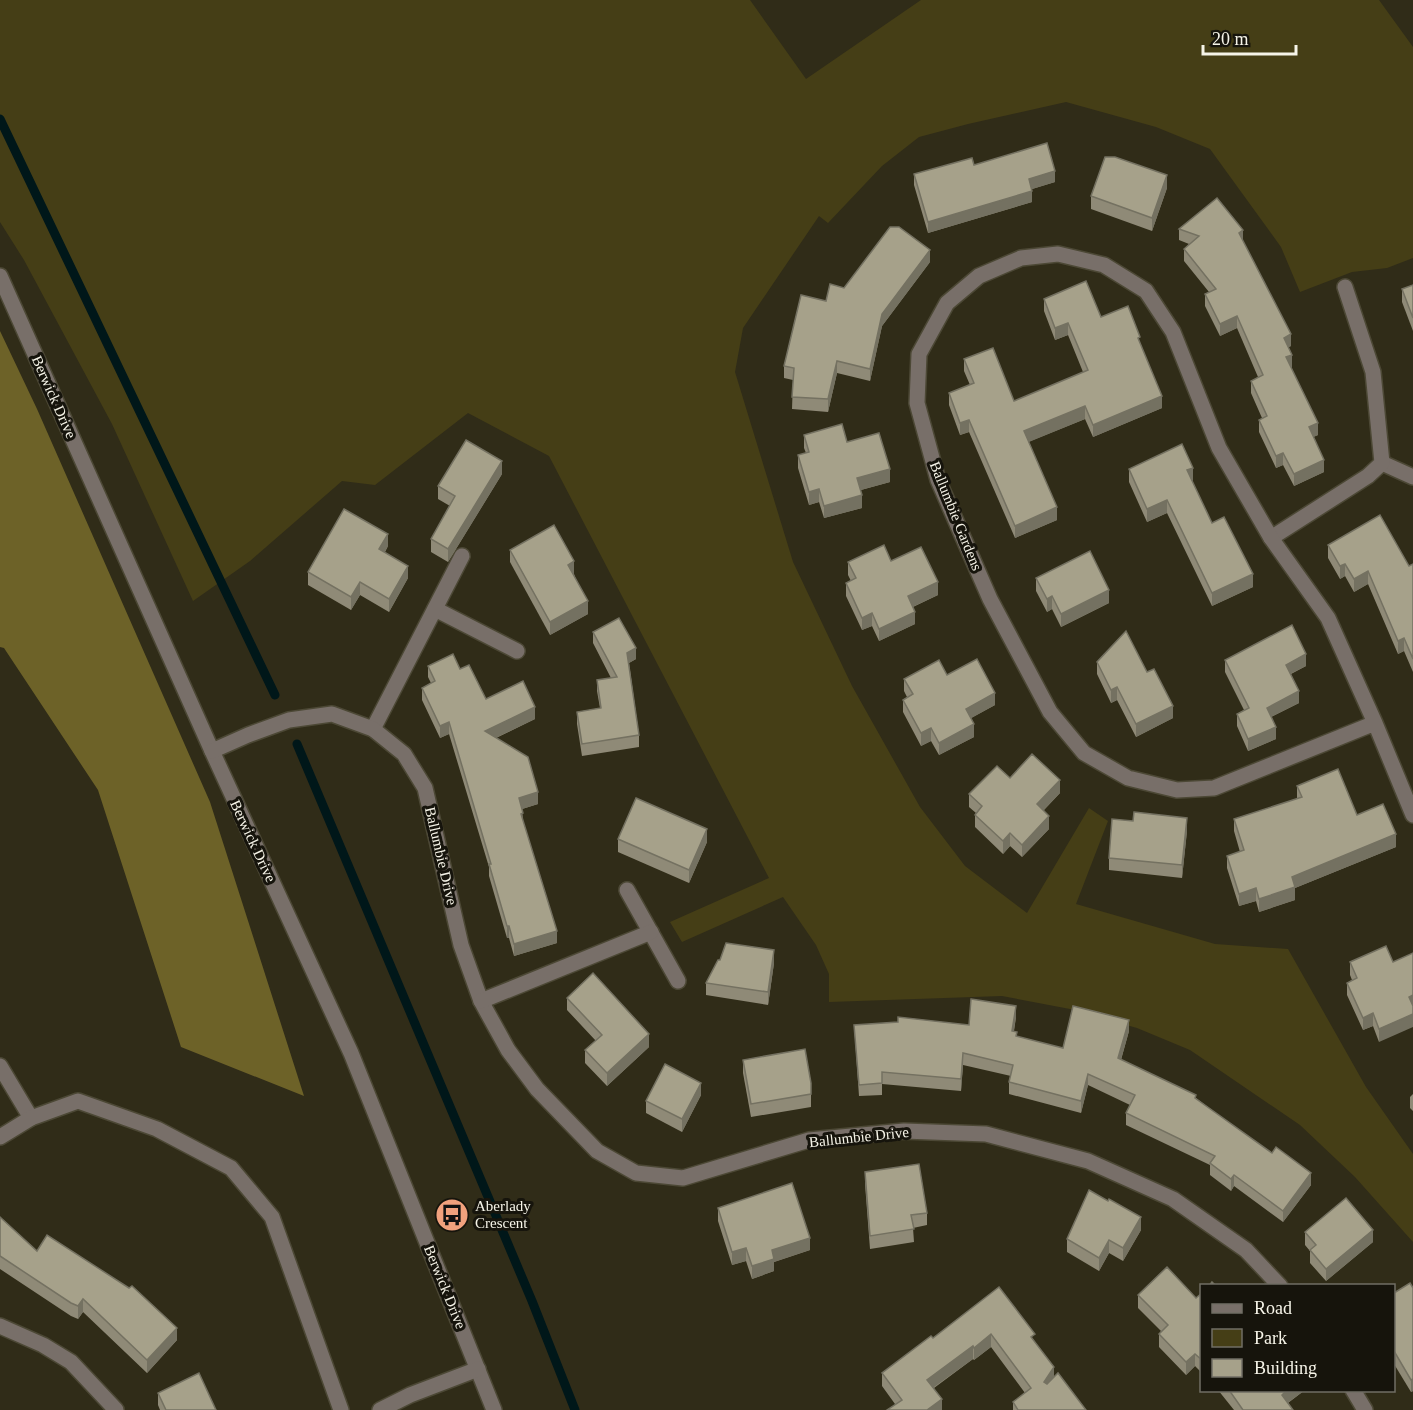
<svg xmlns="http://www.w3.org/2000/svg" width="1413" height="1410" viewBox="0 0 1413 1410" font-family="'Times New Roman',serif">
<rect width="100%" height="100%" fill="#302c18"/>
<polygon fill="#453e16" points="0,0 750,0 806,79 921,0 1379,0 1413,47 1413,258 1387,268 1352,272 1300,292 1281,247 1210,149 1156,127 1066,102 968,124 919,137 882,166 828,223 819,216 743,328 735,372 793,562 852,686 920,807 965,866 1027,913 1089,808 1108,821 1076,904 1215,944 1288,949 1366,1087 1413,1154 1413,1242 1355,1177 1300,1125 1190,1050 1137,1028 1070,1009 1002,996 829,1002 829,974 816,945 783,897 682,942 670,922 769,878 549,456 468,413 375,485 342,481 250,561 193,601 112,424 24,260 0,222"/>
<polygon fill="#6d6228" points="0,331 37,409 210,802 304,1096 181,1047 98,790 4,648 0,647"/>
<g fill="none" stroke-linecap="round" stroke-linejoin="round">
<g stroke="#001719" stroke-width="9">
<polyline points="0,119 275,695"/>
<polyline points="297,744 532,1301 575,1410"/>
</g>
<defs>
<g id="minor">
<polyline points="0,276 212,751 351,1053 494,1410"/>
<polyline points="1382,463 1413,477"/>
<polyline points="1271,538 1368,476 1382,463 1373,372 1345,287"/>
<polyline points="435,609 517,651"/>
<polyline points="1375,723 1214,788 1177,790 1128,778 1084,753 1050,712 990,599 938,480 917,403 919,354 947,303 979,276 1021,258 1058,254 1104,265 1146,291 1173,332 1219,448 1271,538 1328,618 1375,723 1413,815"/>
<polyline points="373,729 462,556"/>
<polyline points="212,751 248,735 289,720 332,714 373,729 404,754 425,788 461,945 481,1001 508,1050 537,1089 597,1151 636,1173 683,1178 809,1140 904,1131 986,1134 1088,1161 1173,1199 1246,1250 1280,1286"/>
<polyline points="627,890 678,981"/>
<polyline points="481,1001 651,932"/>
<polyline points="0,1066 31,1118"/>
<polyline points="0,1137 31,1118 78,1101 157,1129 231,1168 272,1217 341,1410"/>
<polyline points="0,1326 43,1345 71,1362 116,1410"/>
<polyline points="1353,1390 1365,1410"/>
<polyline points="380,1410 410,1395 478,1369"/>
</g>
</defs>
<use href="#minor" stroke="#4c4835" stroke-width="18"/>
<use href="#minor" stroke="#786f69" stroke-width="15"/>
</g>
<g fill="#8f8a77">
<polygon points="974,165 1055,182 1032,189 1032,202 928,233 914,185 914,174"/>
<polygon points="1167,188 1152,231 1091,209 1091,196"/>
<polygon points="1179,229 1243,241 1291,346 1288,347 1292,367 1291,367 1318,435 1313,437 1324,472 1294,486 1283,465 1276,468 1259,432 1259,420 1262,418 1251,393 1251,381 1258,377 1237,328 1220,336 1205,306 1205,294 1209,292 1184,261 1184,249 1189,244 1179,240"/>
<polygon points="930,262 882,326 870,381 837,373 828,412 792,409 793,380 784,378 784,366 826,301 844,288"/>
<polygon points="1413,285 1413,331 1402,302 1402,289"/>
<polygon points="1044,299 1101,317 1140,343 1162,408 1093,437 1085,419 1028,442 1057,520 1015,538 969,432 960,435 949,405 949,393 970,385 964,371 964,359 1014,401 1083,372 1068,335 1055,340 1044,311"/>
<polygon points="804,435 847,442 890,482 861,490 862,508 824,518 819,502 809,505 798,468 798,455 806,453 804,448"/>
<polygon points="1129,469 1193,480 1192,481 1212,523 1253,587 1212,606 1167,513 1147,522 1129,482"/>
<polygon points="502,474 448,562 431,552 431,539 450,506 438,499 438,486"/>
<polygon points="1328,545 1409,566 1413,564 1413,672 1404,651 1398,654 1368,584 1354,592 1345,576 1340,579 1328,558"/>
<polygon points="388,546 385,552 408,578 389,612 360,595 351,610 308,585 308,572"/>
<polygon points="510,550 574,574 588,614 550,635 510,562"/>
<polygon points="891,561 938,595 913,607 915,624 879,641 872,626 862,630 846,596 846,583 851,581 848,575 848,562"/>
<polygon points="1036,578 1109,603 1061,627 1052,609 1047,612 1036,591"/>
<polygon points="593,632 636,659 629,663 639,735 639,747 582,756 577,724 577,712 600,708 597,691 597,680 611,678 593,643"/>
<polygon points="1225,660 1306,666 1291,674 1299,703 1271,717 1276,739 1248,751 1237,726 1237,714 1244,710 1225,672"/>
<polygon points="1097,662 1147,672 1173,718 1136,737 1117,700 1111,703 1097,674"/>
<polygon points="428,666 460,669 486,699 535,719 496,738 538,804 522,809 523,821 557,943 514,956 509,938 507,938 489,876 489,867 449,734 440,738 422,700 422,688 431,683 428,677"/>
<polygon points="947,675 995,705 971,718 974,737 939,755 931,741 921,746 903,712 903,700 907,697 904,691 904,679"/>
<polygon points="1010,778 1060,793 1044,810 1049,829 1022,857 1010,846 1003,854 975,827 975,815 976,813 969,807 969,794"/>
<polygon points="1297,786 1357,815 1396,847 1295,888 1295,900 1259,912 1256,901 1239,906 1227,868 1227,856 1240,852 1234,831 1234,819 1297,799"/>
<polygon points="1133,821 1187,831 1182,878 1109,870 1109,858"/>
<polygon points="618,839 707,842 689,883 618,852"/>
<polygon points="1350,962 1393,962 1379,1042 1373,1026 1363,1030 1347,995 1347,983 1352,980 1350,975"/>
<polygon points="774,963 768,1005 706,995 706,983"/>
<polygon points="567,998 649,1047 607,1086 585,1063 585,1050 596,1041 567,1010"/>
<polygon points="1016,1017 1014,1031 1017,1037 1063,1048 1129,1031 1121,1060 1196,1098 1311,1185 1283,1222 1234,1186 1231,1191 1210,1175 1210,1165 1126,1125 1126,1113 1130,1105 1088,1085 1081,1113 1009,1094 1009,1082 1011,1076 963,1065 961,1091 882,1084 882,1095 859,1096 854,1025 969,1025"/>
<polygon points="743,1060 811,1083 811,1107 751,1117 743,1073"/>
<polygon points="1413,1094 1413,1111 1410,1108 1410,1097"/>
<polygon points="701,1095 682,1132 646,1113 646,1101"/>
<polygon points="865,1172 927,1213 927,1225 913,1228 914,1242 870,1249 865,1184"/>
<polygon points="1108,1201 1141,1230 1123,1261 1109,1253 1099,1271 1067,1252 1067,1239"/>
<polygon points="718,1208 810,1250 774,1262 774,1271 752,1279 746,1261 732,1265 718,1221"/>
<polygon points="0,1217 37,1251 177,1340 147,1373 83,1312 78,1319 71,1316 0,1269"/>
<polygon points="1305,1232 1373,1242 1326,1281 1310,1263 1310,1251 1305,1245"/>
<polygon points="999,1287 1035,1342 1054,1378 1086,1410 1013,1410 1013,1402 1025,1393 991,1347 974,1360 973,1359 934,1388 942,1410 895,1404 882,1386 882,1373 933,1338"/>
<polygon points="1413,1288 1413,1391 1411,1392 1394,1364 1394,1293"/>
<polygon points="1202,1293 1202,1373 1195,1366 1186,1375 1159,1347 1159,1334 1161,1331 1138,1308 1138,1295 1196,1298"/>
<polygon points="1218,1390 1305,1390 1288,1403 1293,1410 1234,1410"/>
<polygon points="158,1393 216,1410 160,1410 158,1405"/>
</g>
<g fill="#747161">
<polygon points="1055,171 1055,182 1029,190 1029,179"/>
<polygon points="1167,175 1167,188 1152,231 1152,218"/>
<polygon points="1032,191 1032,202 928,233 928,222"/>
<polygon points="1243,230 1243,242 1239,233"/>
<polygon points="930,250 930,262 882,326 870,381 870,369 882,314"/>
<polygon points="1237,316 1237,328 1220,336 1220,324"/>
<polygon points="1068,323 1068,335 1055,340 1055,328"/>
<polygon points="1291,334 1291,346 1284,350 1284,338"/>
<polygon points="1292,355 1292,367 1286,369 1286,357"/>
<polygon points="837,361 837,373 828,412 828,399"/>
<polygon points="1162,396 1162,408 1093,437 1093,425"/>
<polygon points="1085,406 1085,419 1024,444 1024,431"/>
<polygon points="969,420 969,432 960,435 960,423"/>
<polygon points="1318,423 1318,435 1309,439 1309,427"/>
<polygon points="1283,453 1283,465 1276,468 1276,456"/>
<polygon points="1324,460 1324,472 1294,486 1294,474"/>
<polygon points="502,461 502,474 448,562 448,549"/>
<polygon points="1193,468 1193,480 1187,483 1187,470"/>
<polygon points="890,469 890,482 857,491 857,478"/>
<polygon points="819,489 819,502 809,505 809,492"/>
<polygon points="862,495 862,508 824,518 824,506"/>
<polygon points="1167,500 1167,513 1147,522 1147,509"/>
<polygon points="1057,507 1057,520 1015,538 1015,526"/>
<polygon points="388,534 388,546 379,562 379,549"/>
<polygon points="574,561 574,574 568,577 568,565"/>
<polygon points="1345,564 1345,576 1340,579 1340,566"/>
<polygon points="408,566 408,578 389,612 389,599"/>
<polygon points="1368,571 1368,584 1354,592 1354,579"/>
<polygon points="1253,574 1253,587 1212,606 1212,593"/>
<polygon points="360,582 360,595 351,610 351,597"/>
<polygon points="938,582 938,595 908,609 908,596"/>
<polygon points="1109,590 1109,603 1061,627 1061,614"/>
<polygon points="1052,596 1052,609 1047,612 1047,599"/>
<polygon points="588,601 588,614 550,635 550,622"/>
<polygon points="915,612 915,624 879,641 879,629"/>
<polygon points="872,613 872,626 862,630 862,618"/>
<polygon points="1404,638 1404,651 1398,654 1398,641"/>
<polygon points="636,648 636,659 627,664 627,653"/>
<polygon points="1306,654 1306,666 1286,676 1286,665"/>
<polygon points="1117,687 1117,700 1111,703 1111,690"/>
<polygon points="1299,691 1299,703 1267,719 1267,708"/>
<polygon points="995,693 995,705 966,721 966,709"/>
<polygon points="1173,706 1173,718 1136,737 1136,724"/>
<polygon points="535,707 535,719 485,743 485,731"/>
<polygon points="449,722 449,734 440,738 440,726"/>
<polygon points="974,724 974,737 939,755 939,743"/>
<polygon points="1276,727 1276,739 1248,751 1248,739"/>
<polygon points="931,728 931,741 921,746 921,733"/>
<polygon points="1060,780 1060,793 1037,817 1037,804"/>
<polygon points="538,792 538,804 519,810 519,798"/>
<polygon points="1049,816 1049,829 1022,857 1022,845"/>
<polygon points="1187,818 1187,831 1182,878 1182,865"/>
<polygon points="707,829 707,842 689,883 689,870"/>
<polygon points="1010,833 1010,846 1003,854 1003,841"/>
<polygon points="1396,834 1396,847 1295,888 1295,900 1259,912 1259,899 1292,877"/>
<polygon points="1256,888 1256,901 1239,906 1239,894"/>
<rect x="507" y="926" width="2" height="12"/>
<polygon points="557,931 557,943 514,956 514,944"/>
<polygon points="774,950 774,963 768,1005 768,992"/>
<polygon points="1413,995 1413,1008 1409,997"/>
<polygon points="1016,1006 1016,1017 1012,1042 1012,1031"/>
<polygon points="1373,1013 1373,1026 1363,1030 1363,1018"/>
<polygon points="1413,1014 1413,1027 1379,1042 1379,1029"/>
<polygon points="1129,1020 1129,1031 1118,1070 1118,1058"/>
<polygon points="649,1034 649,1047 607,1086 607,1073"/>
<polygon points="963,1053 963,1065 961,1091 961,1079"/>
<polygon points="1088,1074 1088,1085 1081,1113 1081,1101"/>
<polygon points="701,1083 701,1095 682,1132 682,1119"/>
<polygon points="1311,1173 1311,1185 1283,1222 1283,1211"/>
<polygon points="1234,1175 1234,1186 1231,1191 1231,1179"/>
<polygon points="1141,1217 1141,1230 1123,1261 1123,1248"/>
<polygon points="1373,1230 1373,1242 1326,1281 1326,1269"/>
<polygon points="810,1238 810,1250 774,1262 774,1271 752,1279 752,1266 772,1250"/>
<polygon points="1109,1240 1109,1253 1099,1271 1099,1258"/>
<polygon points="746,1248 746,1261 732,1265 732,1252"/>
<polygon points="83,1299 83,1312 78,1319 78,1306"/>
<polygon points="177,1328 177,1340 147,1373 147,1360"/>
<polygon points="991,1334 991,1347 974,1360 974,1348"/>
<polygon points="973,1346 973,1359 927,1392 927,1380"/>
<polygon points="1195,1354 1195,1366 1186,1375 1186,1362"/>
<polygon points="1054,1367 1054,1379 1044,1395 1044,1382"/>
<polygon points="1413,1379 1413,1391 1411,1392 1411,1380"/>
<polygon points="1287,1390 1305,1390 1282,1407 1282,1395"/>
<polygon points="942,1399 942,1410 927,1410"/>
</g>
<g fill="#a6a18a" stroke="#747161" stroke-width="1.5">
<polygon points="1047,143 1055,171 1029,179 1032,191 928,222 914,174 972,158 974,165"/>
<polygon points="1105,157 1115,157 1167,175 1152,218 1091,196"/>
<polygon points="1217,198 1243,230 1239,233 1291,334 1284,338 1292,355 1286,357 1318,423 1309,427 1324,460 1294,474 1283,453 1276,456 1259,420 1267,416 1251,381 1263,375 1237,316 1220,324 1205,294 1216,289 1184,249 1199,236 1179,229"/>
<polygon points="890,227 899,227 930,250 882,314 870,369 837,361 828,399 792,397 794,368 784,366 801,295 826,301 830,284 844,288"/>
<polygon points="1086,281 1101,317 1128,306 1140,337 1138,338 1162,396 1093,425 1085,406 1024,431 1057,507 1015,526 969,420 960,423 949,393 974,383 964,359 993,348 1014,401 1088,370 1068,323 1055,328 1044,299"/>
<polygon points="1413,285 1413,318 1402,289"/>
<polygon points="842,424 847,442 879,433 890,469 857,478 862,495 824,506 819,489 809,492 798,455 809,452 804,435"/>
<polygon points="466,440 502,461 448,549 431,539 455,496 438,486"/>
<polygon points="1182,444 1193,468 1187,470 1212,523 1224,517 1253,574 1212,593 1167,500 1147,509 1129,469"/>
<polygon points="344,509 388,534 379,549 408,566 389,599 360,582 351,597 308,572"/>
<polygon points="1380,515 1409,566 1413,564 1413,659 1404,638 1398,641 1368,571 1354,579 1345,564 1340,566 1328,545"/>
<polygon points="554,525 574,561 568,565 588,601 550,622 510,550"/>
<polygon points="884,545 891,561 921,547 938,582 908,596 915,612 879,629 872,613 862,618 846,583 856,578 848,562"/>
<polygon points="1090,551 1109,590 1061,614 1052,596 1047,599 1036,578"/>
<polygon points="619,618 636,648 627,653 639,735 582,744 577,712 601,708 597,680 617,677 593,632"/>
<polygon points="1292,625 1306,654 1286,665 1299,691 1267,708 1276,727 1248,739 1237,714 1249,708 1225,660"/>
<polygon points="1126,631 1147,672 1154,669 1173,706 1136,724 1117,687 1111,690 1097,662"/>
<polygon points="453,654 460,669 469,665 486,699 523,681 535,707 485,731 528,757 538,792 519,798 523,813 521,814 557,931 514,944 509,926 507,926 489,864 491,864 449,722 440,726 422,688 435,681 428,666"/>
<polygon points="977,659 995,693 966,709 974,724 939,743 931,728 921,733 903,700 913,694 904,679 939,660 947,675"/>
<polygon points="1032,754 1060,780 1037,804 1049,816 1022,845 1010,833 1003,841 975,815 982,806 969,794 997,766 1010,778"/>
<polygon points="1338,769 1357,815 1383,804 1396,834 1292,877 1295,887 1259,899 1256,888 1239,894 1227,856 1244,850 1234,819 1302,797 1297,786"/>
<polygon points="636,798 707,829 689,870 618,839"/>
<polygon points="1134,812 1187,818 1182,865 1109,858 1112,819 1133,821"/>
<polygon points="726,943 774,950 768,992 706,983 718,960 720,960"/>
<polygon points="1386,946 1393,962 1413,953 1413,995 1409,997 1413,1006 1413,1014 1379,1029 1373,1013 1363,1018 1347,983 1357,978 1350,962"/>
<polygon points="593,973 649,1034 607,1073 585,1050 602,1035 567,998"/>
<polygon points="971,999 1016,1006 1012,1031 1017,1032 1016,1036 1063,1048 1073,1006 1129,1020 1118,1058 1196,1095 1195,1098 1272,1153 1276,1147 1311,1173 1283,1211 1234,1175 1231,1179 1210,1163 1215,1156 1126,1113 1135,1095 1088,1074 1081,1101 1009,1082 1013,1065 963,1053 961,1079 882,1072 882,1083 859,1085 854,1025 898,1022 898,1017 969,1025"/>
<polygon points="805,1049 811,1083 811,1094 751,1104 743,1060"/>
<polygon points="665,1064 701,1083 682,1119 646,1101"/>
<polygon points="919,1164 927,1213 911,1215 914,1229 870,1236 865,1172"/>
<polygon points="792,1183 810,1238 772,1250 774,1259 752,1266 746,1248 732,1252 718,1208"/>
<polygon points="1089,1190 1108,1201 1109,1199 1141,1217 1123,1248 1109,1240 1099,1258 1067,1239"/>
<polygon points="1346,1198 1373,1230 1326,1269 1310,1250 1316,1245 1305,1232"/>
<polygon points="0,1217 37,1251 47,1235 129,1288 132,1286 177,1328 147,1360 83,1299 78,1306 71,1303 0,1256"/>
<polygon points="1167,1267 1196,1298 1202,1293 1202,1360 1195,1354 1186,1362 1159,1334 1168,1325 1138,1295"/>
<polygon points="1212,1282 1216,1286 1209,1286"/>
<polygon points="1410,1283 1413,1288 1413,1379 1411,1380 1394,1351 1394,1293"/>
<polygon points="999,1287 1035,1334 1031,1337 1054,1367 1044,1382 1047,1384 1058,1373 1086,1410 1018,1410 1013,1402 1031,1388 991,1334 974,1348 973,1346 927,1380 942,1399 927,1410 887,1410 902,1400 882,1373 931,1336 933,1338"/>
<polygon points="199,1373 216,1410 166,1410 158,1393"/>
<polygon points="1229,1390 1287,1390 1282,1395 1293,1410 1243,1410"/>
</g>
<defs>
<symbol id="bus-disc" viewBox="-11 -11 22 22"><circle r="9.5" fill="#f1a17d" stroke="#16140c"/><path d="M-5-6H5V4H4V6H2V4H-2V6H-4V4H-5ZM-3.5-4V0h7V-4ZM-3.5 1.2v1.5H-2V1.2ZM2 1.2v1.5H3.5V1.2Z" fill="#111"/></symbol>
</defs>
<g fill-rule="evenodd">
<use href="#bus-disc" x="433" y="1196" width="38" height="38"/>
</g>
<g text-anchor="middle" stroke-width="6" stroke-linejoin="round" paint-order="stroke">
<g font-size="15" fill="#f6f4e8" stroke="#16140c">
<text transform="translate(54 397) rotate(66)" y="5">Berwick Drive</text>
<text transform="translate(956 516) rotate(68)" y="5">Ballumbie Gardens</text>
<text transform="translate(253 841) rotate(65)" y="5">Berwick Drive</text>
<text transform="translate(441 856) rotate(77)" y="5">Ballumbie Drive</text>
<text transform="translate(859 1137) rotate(-6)" y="5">Ballumbie Drive</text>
<text transform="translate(445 1287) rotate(68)" y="5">Berwick Drive</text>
</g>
<g font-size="15" fill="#f6f4e8" stroke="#16140c" text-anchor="start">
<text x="475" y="1211">Aberlady<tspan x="475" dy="17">Crescent</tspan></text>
</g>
</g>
<rect x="1200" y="1284" width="195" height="108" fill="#16140c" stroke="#706e64" stroke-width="1.5"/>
<rect x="1212" y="1304" width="30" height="9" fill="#786f69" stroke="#706e64" stroke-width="1.5"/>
<text x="1254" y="1314" font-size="18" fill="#f6f4e8">Road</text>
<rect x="1212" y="1329" width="30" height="18" fill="#453e16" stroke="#706e64" stroke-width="1.5"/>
<text x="1254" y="1344" font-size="18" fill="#f6f4e8">Park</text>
<rect x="1212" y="1359" width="30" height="18" fill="#a6a18a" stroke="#706e64" stroke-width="1.5"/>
<text x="1254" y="1374" font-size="18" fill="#f6f4e8">Building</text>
<path d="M1203 45v9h93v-9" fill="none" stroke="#f6f4e8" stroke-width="3"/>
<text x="1212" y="45" font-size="18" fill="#f6f4e8" stroke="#16140c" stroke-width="4.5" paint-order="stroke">20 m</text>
</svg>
